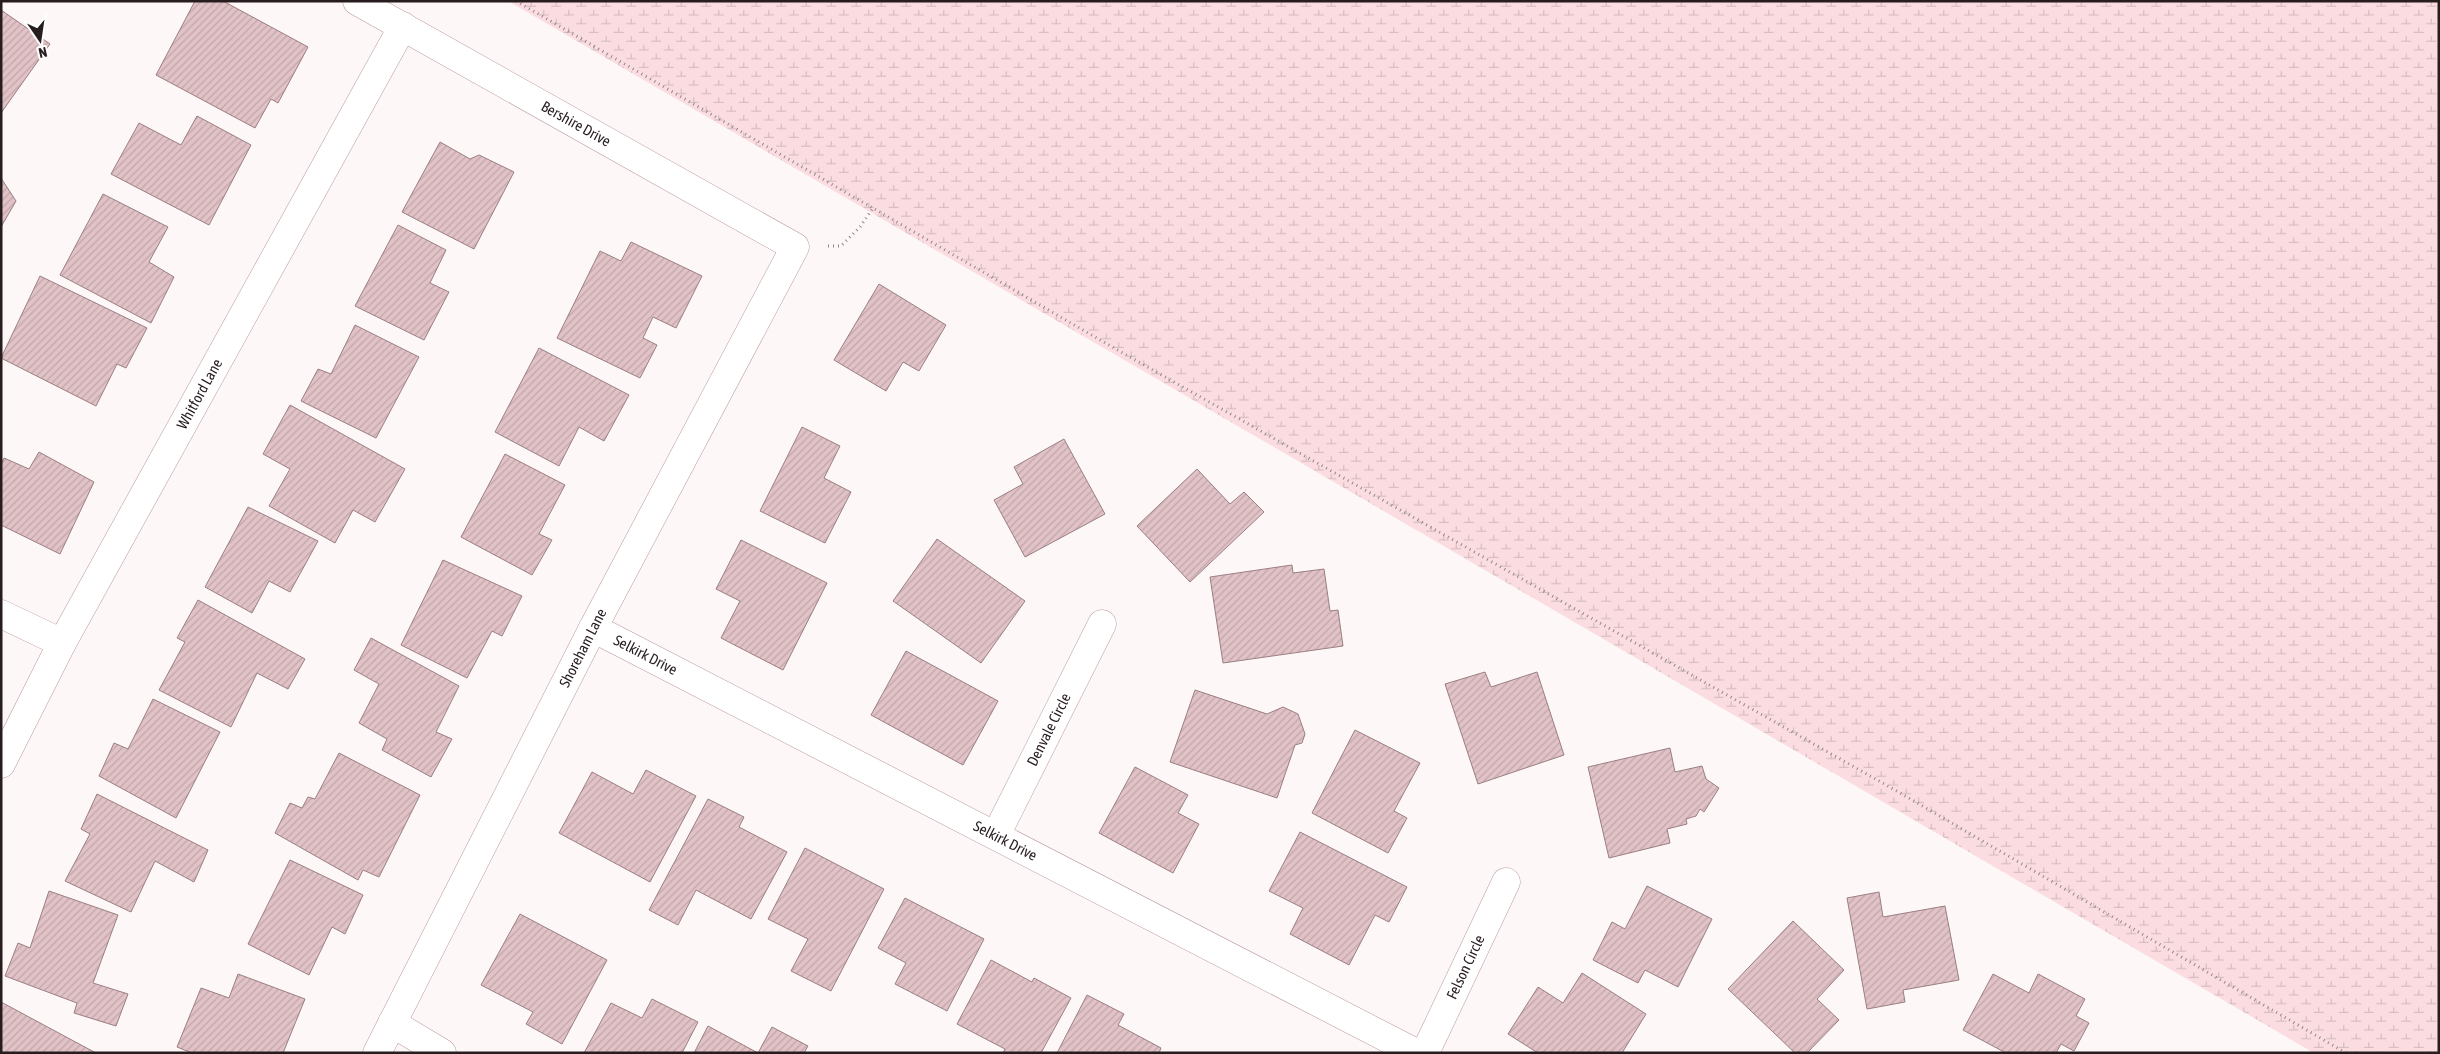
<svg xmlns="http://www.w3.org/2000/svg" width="2440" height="1054" viewBox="0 0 2440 1054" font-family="'Asap Condensed',sans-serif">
<defs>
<pattern id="wetland-marsh" width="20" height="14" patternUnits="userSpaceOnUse" patternTransform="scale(1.25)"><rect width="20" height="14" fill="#fbdde1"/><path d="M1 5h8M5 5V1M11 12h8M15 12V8" fill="none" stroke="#d7bdc1"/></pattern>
<pattern id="building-hatch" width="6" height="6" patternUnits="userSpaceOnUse" patternTransform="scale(1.25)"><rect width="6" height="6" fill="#e1c2c6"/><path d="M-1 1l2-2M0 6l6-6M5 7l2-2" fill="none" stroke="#c1a6aa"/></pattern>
</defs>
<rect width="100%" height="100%" fill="#fef7f8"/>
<polygon fill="url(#wetland-marsh)" points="508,1 2439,1 2439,1053 2314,1053"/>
<g fill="url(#building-hatch)" stroke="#9a7e82">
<polygon points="195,1 223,1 308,47 278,103 271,99 255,128 156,75"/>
<polygon points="1,10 50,44 1,113"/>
<polygon points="197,116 251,145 209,225 111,174 139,123 181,145"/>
<polygon points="440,142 470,159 479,155 514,172 474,249 402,212"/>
<polygon points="1,178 16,201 1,227"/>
<polygon points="103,194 168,227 149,262 174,277 151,323 60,275"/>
<polygon points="398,225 446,250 430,283 449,292 424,340 355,306"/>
<polygon points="631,242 702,276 676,328 653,317 643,338 657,345 640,378 557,338 600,251 621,261"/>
<polygon points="40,276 147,328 126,368 117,364 96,406 1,358"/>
<polygon points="879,284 946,325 919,371 903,362 886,391 834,360"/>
<polygon points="355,325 419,357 376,438 301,401 318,369 331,374"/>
<polygon points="539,348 629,395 604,441 579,427 559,466 495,432"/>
<polygon points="290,405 405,469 375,522 353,510 335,543 269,506 290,469 263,454"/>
<polygon points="802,427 840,446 824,478 851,492 825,543 760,511"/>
<polygon points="1064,439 1105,514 1025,557 994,500 1023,484 1014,467"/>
<polygon points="39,452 94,482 60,554 1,525 1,464 4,458 29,469"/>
<polygon points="505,454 565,485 539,534 552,540 532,575 461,537"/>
<polygon points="1197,469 1230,504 1244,492 1264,512 1190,582 1137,526"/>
<polygon points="248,507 318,541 290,592 269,581 252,613 205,587"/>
<polygon points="937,539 1025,601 981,663 893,601"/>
<polygon points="741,540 827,583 783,670 721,638 740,601 716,589"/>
<polygon points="443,560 522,596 502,636 492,631 467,678 401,645"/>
<polygon points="1292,565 1293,573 1324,569 1330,611 1338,610 1343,646 1223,663 1210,577"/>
<polygon points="198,600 305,659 288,689 257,673 231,727 159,690 185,642 177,638"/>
<polygon points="371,638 459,686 436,732 452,739 431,777 382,750 387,739 359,723 379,684 354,670"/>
<polygon points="906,651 998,701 963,765 871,715"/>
<polygon points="1485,672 1491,687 1537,672 1564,755 1478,784 1445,684"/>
<polygon points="1195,690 1267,714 1283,707 1298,714 1305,734 1302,743 1295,745 1277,798 1170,762"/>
<polygon points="153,699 220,732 176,818 99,776 114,743 128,749"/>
<polygon points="1355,730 1420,763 1394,811 1407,818 1388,853 1312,813"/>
<polygon points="1670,748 1675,772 1702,766 1706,779 1719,788 1704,812 1700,809 1696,816 1686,819 1687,824 1667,829 1670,843 1609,858 1588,767"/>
<polygon points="339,753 420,795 379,877 363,870 358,880 275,833 290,803 302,808 308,797 315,799"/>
<polygon points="1135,767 1188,795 1178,813 1199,824 1173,873 1099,833"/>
<polygon points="646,770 696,796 650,882 559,833 592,772 633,794"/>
<polygon points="97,794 208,850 194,882 155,861 131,912 65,881 90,834 81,829"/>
<polygon points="708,799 744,817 739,827 787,852 751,919 696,890 678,925 649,910"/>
<polygon points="1300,832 1407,887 1389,922 1375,915 1349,965 1290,934 1303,908 1269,891"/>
<polygon points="805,848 884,889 831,991 791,971 808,939 768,919"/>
<polygon points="290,860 363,895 345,934 332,927 309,975 248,944"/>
<polygon points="1647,886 1712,919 1678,987 1645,970 1638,983 1593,960 1612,922 1625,929"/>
<polygon points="49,891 118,915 93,983 128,994 116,1026 74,1013 77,1003 5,976 18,943 30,948"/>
<polygon points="1879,892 1883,917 1945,906 1959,980 1903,990 1905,1002 1867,1009 1847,898"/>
<polygon points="905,898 984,939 947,1011 895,984 906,963 878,948"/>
<polygon points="520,914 607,960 562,1044 526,1024 533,1012 481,985"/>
<polygon points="1793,921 1844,970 1817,999 1839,1020 1807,1053 1795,1053 1728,989"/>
<polygon points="991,960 1032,982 1034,978 1071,998 1041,1053 1003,1053 1005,1049 957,1024"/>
<polygon points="1582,973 1646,1014 1622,1053 1538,1053 1508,1034 1538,987 1563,1003"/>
<polygon points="238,974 305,999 283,1053 192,1053 177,1047 201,988 229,998"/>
<polygon points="1993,974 2029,993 2038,974 2085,999 2076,1016 2089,1023 2074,1051 2061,1044 2056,1053 2006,1053 1963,1030"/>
<polygon points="1087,995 1124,1014 1118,1025 1161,1048 1159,1053 1057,1053"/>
<polygon points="652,999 698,1022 682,1053 584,1053 611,1003 642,1018"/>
<polygon points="1,1002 96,1053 1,1053"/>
<polygon points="708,1026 758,1053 694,1053"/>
<polygon points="772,1027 808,1046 804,1053 758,1053"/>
</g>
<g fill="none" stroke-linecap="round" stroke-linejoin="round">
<defs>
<g id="minor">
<path id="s1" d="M 357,1 L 795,247 L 593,628 L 377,1053"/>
<polyline points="1,614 62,643"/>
<path id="s2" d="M 593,628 L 1416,1053"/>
<path id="s3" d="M 1,764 L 62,643 L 403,26"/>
<path id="s4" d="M 996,835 L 1102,624"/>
<polyline points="392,1023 442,1053"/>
<path id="s5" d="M 1425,1053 L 1506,882"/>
</g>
</defs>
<use href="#minor" stroke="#b99b9f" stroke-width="29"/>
<g stroke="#918889" stroke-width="3" stroke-dasharray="1 4" stroke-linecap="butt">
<polyline points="516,1 1114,348 1902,794 2346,1053"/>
<polyline points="828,246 841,246 860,227 873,208"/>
</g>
<use href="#minor" stroke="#fff" stroke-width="28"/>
</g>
<g text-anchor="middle" stroke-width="4" stroke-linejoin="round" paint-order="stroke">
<g font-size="15" fill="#281d1e" stroke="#fff">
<text dy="5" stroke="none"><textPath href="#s1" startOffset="251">Bershire Drive</textPath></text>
<text dy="5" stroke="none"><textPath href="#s3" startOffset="420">Whitford Lane</textPath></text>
<text transform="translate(583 648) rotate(-63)" y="5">Shoreham Lane</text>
<text dy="5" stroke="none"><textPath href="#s2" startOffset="59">Selkirk Drive</textPath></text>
<text dy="5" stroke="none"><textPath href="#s4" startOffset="118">Denvale Circle</textPath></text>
<text dy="5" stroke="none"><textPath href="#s2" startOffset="464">Selkirk Drive</textPath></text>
<text dy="5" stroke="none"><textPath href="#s5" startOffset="95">Felson Circle</textPath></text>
</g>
</g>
<rect width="2440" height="1054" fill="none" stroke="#281d1e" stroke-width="5"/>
<g transform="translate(40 40) rotate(167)" stroke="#ffffff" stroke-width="4" paint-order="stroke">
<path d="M0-4L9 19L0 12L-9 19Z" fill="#281d1e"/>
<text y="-8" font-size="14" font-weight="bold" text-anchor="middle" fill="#281d1e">N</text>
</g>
</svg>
